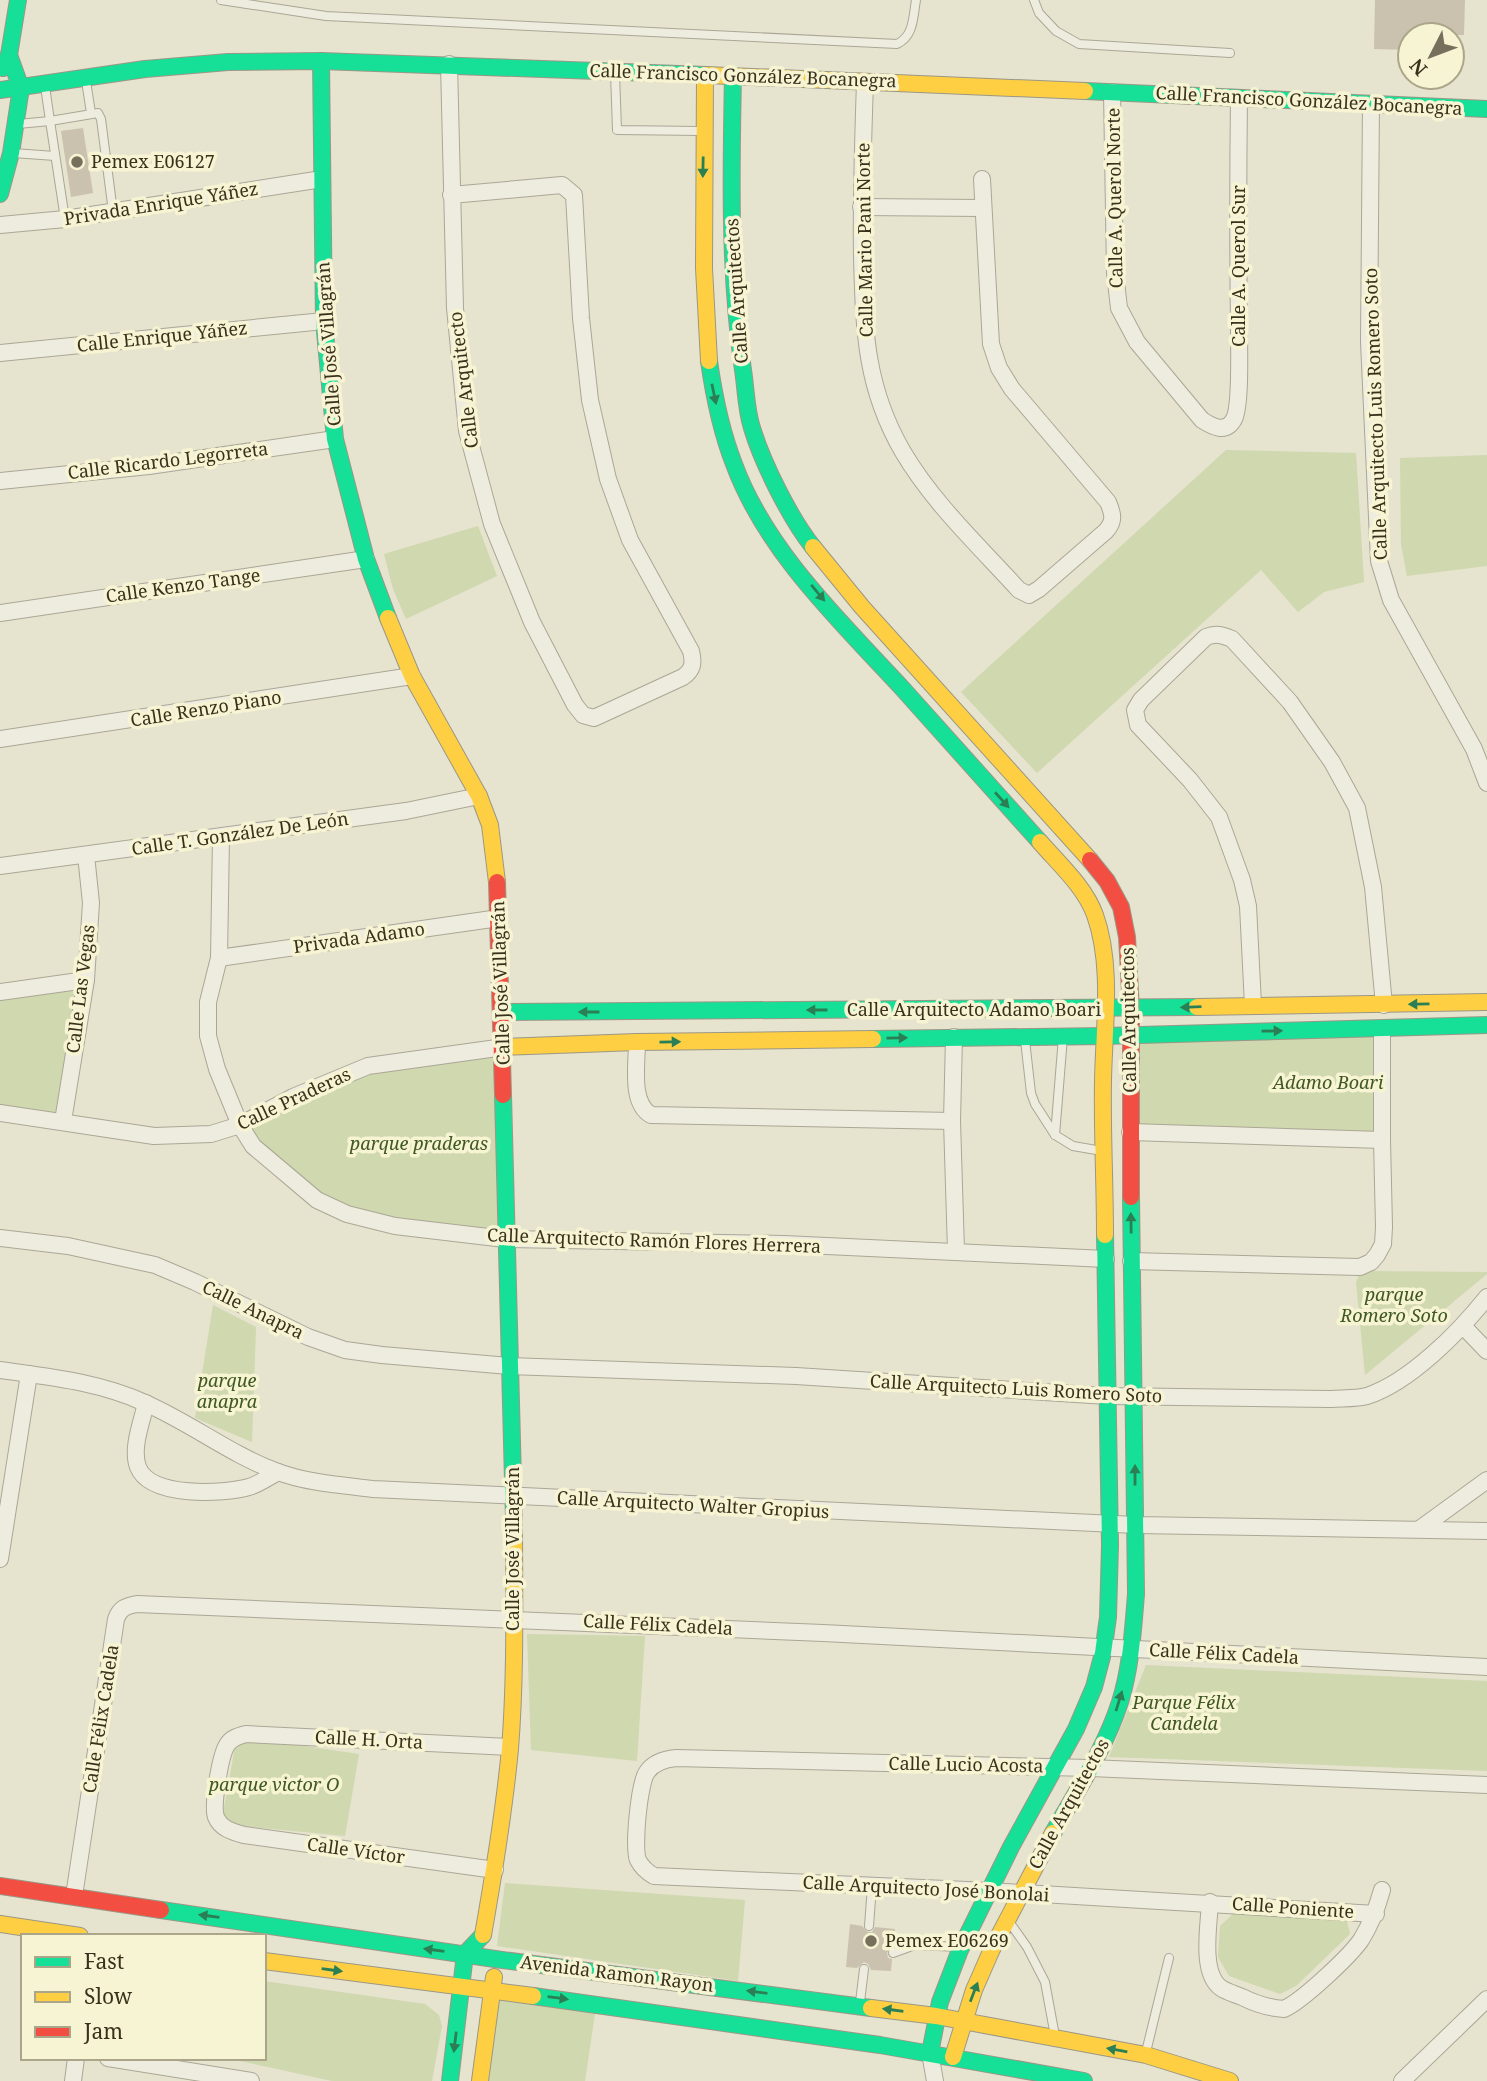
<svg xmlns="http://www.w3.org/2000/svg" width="1487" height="2081" viewBox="0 0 1487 2081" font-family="'Noto Serif',serif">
<rect width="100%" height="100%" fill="#e6e3ce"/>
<g fill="#cfd8af">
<polygon points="1226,450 1356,453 1364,582 1324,592 1298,612 1261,570 1037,773 961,692"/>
<polygon points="1487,455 1487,566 1407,576 1401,544 1400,458"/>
<polygon points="478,526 497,576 406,619 393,589 384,554"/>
<polygon points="86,980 63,1121 0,1112 0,992"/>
<polygon points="1382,1029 1382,1140 1130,1132 1131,1035"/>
<polygon points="504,1047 505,1239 395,1226 317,1200 240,1125 330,1080"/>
<polygon points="1361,1271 1487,1272 1487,1274 1365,1375 1356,1282"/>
<polygon points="213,1305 256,1327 252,1442 195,1418"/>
<polygon points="527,1634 645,1636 637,1761 531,1750"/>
<polygon points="1146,1665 1487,1681 1487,1771 1109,1757"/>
<polygon points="237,1736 359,1754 345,1836 221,1824"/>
<polygon points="505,1883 745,1900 738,1981 497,1946"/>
<polygon points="1234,1913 1346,1917 1350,1934 1296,1986 1280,1994 1229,1976 1218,1957 1220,1926"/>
<polygon points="264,1981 425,2004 439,2015 442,2026 432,2081 332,2081 226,2058 264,2058"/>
<polygon points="484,1988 596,2007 585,2081 471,2081"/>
</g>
<g fill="#cac2ae">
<polygon points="1375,0 1465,0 1464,35 1410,35 1410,50 1374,49"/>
<polygon points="83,128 93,193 71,197 61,131"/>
<polygon points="850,1924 862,1926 868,1932 872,1932 875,1927 895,1929 893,1946 887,1953 888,1958 892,1959 891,1971 871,1970 868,1964 864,1962 857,1968 846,1967"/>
</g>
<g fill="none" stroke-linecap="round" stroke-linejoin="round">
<defs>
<g id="lane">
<path d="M 221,0 L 326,16 L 897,44 C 914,36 913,17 916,0"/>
<polyline points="1034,0 1039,13 1056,31 1079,44 1230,53"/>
<polyline points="615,73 617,130 701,131"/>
<polyline points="86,81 91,113"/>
<polyline points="18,124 50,121 45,86"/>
<polyline points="13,153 55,156"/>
<polyline points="65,219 50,121 98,113 101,119 113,212"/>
<polyline points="1025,1040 1031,1093 1035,1104 1055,1135 1073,1146 1102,1151"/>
<polyline points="1055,1135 1063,1037"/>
<polyline points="1010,1923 1027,1947 1045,1982 1055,2036"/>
<polyline points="869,1926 872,1886"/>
<polyline points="893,1953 915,1945 959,1947"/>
<polyline points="860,2002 864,1969"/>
<polyline points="1146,2052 1169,1958"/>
</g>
<g id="street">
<path d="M 449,64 L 455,308 L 467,431 L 492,524 L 532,622 L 575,705 L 583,715 L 594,718 L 683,677 C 693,670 694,663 691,651 L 630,540 L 608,479 L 590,400 L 581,318 L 574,195 L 562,185 L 451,195"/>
<path d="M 865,82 C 863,140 861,198 862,257 C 864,329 865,387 903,452 C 933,503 979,546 1019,590 L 1029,595 L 1039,589 L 1106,531 C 1115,521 1113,514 1108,502 L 1012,389 L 999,368 L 991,344 L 982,179"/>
<path d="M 1112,92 L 1115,273 L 1119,308 L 1137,342 L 1202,420 C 1213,427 1226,434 1234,419 C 1241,406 1239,347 1239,329 C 1238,252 1238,175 1239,98"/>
<polyline points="1371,104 1369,342 1379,561 1391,600 1474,749 1487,783"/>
<polyline points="861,207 983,208"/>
<polyline points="0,225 65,219 322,179"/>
<polyline points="0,353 324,321"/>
<polyline points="0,481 149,466 335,439"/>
<polyline points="0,613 366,559"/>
<polyline points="0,739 412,676"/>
<polyline points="221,837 219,958 208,1002 208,1036 217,1069 240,1125 253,1146 317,1200 347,1214 395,1226 505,1239 784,1244 1106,1259"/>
<polyline points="0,866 406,811 479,796"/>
<polyline points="219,958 499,918"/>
<polyline points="0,992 86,980"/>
<path d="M 1253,1005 L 1248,906 L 1242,880 L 1219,817 L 1190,780 L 1138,725 L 1135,710 L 1141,700 L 1206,637 C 1216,633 1222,635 1232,639 L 1290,702 L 1332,762 L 1357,808 L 1373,887 L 1384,1005"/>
<polyline points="954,1037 952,1121 956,1251"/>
<path d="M 637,1042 C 637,1064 630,1103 651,1115 L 952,1121"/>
<polyline points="0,1113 154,1136 211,1134 240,1125 293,1097 368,1066 504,1047"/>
<polyline points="63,1121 86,980 91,903 86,855"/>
<polyline points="1130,1132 1382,1140"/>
<path d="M 0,1238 L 68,1246 L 155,1265 L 195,1282 L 308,1337 L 345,1350 L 382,1355 L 509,1366 L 796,1376 L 1107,1396 L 1330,1399 C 1341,1398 1356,1399 1367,1396 C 1410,1382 1459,1332 1487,1297"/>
<polyline points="1131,1261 1360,1267 1371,1262 1377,1255 1383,1244 1384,1227 1382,1140 1382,1029"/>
<polyline points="1463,1326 1487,1351"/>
<path d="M 0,1370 C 49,1377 100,1382 145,1403 C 191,1423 231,1455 278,1472 C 308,1483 341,1485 373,1489 L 1136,1525 L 1487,1531"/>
<path d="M 146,1403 C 142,1422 131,1448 138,1467 C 150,1498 223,1494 249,1487 C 259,1484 269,1477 278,1472"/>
<polyline points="1421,1528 1487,1480"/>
<polyline points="0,1559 29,1374"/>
<path d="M 495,1870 L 244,1835 C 233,1832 221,1829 216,1817 C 212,1806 220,1756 227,1745 C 231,1738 238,1736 246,1734 L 510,1747"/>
<path d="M 74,1896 L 116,1619 C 120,1608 126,1606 137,1604 L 823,1633 L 1487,1667"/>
<path d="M 1210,1902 C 1209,1925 1200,1973 1221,1988 C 1227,1992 1235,1994 1242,1997 C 1256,2004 1268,2008 1284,2009 C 1302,2001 1349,1957 1361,1940 C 1371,1924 1377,1908 1382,1890"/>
<path d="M 1376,1914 L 990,1891 L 654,1876 C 647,1872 642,1868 638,1860 C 633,1848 639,1783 647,1772 C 654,1762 665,1759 676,1758 L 1090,1768 L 1487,1785"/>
<polyline points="930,2053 935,2081"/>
<polyline points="108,2058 251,2081"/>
<polyline points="73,2081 76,2058"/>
<polyline points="1402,2081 1487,1999"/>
</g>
<g id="fast">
<polyline points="321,61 324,321 335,439 366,559 388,618"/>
<polyline points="3,68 9,55 18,0"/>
<path d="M 733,76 C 731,173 729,273 743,370 C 746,389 746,410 752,428 C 763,464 790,518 813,547"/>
<polyline points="0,90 145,69 228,62 321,61 706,75"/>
<polyline points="1085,91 1487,109"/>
<polyline points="0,194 11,153 21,88 9,55"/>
<path d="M 709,361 C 714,396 721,431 734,464 C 766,551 840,621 902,688 C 948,739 994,791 1040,842"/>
<polyline points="503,1012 1197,1007"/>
<polyline points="873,1039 1104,1036 1487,1025"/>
<polyline points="503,1095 514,1519"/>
<path d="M 1053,1833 C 1077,1790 1105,1749 1120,1702 C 1131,1667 1133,1630 1136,1594 L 1131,1197"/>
<polyline points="161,1910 495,1959 871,2008"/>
<polyline points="533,1996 880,2045 1084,2081"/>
<polyline points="930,2053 940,2002 960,1950 1011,1847 1076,1729 1094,1687 1103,1653 1108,1617 1110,1545 1105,1235"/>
<polyline points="450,2081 465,1954 483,1935"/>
</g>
<g id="slow">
<polyline points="705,75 704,268 709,361"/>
<polyline points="706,75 1085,91"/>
<polyline points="813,547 862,607 1090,860"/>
<polyline points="388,618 412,676 479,796 490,825 497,882"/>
<path d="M 1040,842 C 1059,864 1085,887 1095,915 C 1113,965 1104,1027 1103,1080 C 1102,1131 1105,1183 1105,1235"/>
<polyline points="1197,1007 1487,1002"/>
<polyline points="504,1047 637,1042 873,1039"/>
<polyline points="0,1924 80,1936"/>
<path d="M 483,1935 C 494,1873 504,1812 510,1749 C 516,1673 514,1596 514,1519"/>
<polyline points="264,1961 533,1996"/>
<polyline points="871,2008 936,2016 1146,2055 1230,2081"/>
<polyline points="953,2057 974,1990 992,1949 1053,1833"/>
<polyline points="480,2081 494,1977"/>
</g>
<g id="jam">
<polyline points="1090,860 1107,881 1121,907 1127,937 1131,1010 1131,1197"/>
<polyline points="497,882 503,1095"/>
<polyline points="0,1886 161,1910"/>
</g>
</defs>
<use href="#lane" stroke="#aba796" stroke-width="10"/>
<use href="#street" stroke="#aba796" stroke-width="18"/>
<use href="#fast" stroke="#9b9786" stroke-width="18"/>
<use href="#slow" stroke="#9b9786" stroke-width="18"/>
<use href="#jam" stroke="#9b9786" stroke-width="18"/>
<use href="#lane" stroke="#eeecdf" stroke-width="8"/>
<use href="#street" stroke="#eeecdf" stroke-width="16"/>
<use href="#fast" stroke="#16e098" stroke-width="16"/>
<use href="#slow" stroke="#ffcf43" stroke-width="16"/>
<use href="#jam" stroke="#f24e42" stroke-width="16"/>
</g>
<defs><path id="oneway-solid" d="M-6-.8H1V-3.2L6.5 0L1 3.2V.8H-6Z" transform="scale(1.75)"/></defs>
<g fill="#2a8054">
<use href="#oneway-solid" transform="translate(703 167) rotate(91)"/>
<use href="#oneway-solid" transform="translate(714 394) rotate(78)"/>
<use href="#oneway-solid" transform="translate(818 593) rotate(50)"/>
<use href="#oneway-solid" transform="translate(1002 800) rotate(48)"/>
<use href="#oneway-solid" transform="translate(1419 1004) rotate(179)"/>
<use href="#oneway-solid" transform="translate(1191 1007) rotate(178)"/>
<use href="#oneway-solid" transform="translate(817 1010) rotate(180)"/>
<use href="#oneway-solid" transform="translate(589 1012) rotate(180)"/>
<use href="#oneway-solid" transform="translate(1272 1031) rotate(-1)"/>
<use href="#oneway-solid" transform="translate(897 1038) rotate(-1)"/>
<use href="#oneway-solid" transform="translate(670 1042) rotate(-1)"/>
<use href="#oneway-solid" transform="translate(1131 1223) rotate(-91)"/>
<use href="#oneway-solid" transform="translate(1135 1475) rotate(-90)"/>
<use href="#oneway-solid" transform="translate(1119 1701) rotate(-73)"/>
<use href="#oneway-solid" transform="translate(209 1916) rotate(-172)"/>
<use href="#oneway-solid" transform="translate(434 1950) rotate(-172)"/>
<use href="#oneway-solid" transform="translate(332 1970) rotate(8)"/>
<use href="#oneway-solid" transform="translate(757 1992) rotate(-173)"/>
<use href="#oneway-solid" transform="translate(974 1992) rotate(-69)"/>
<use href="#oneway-solid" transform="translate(558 1998) rotate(7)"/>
<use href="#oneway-solid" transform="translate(893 2010) rotate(-172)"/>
<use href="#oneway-solid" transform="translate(455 2042) rotate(97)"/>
<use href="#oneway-solid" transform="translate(1117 2050) rotate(-170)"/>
</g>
<g fill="#766f5b" stroke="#f7f4d3" stroke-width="2.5">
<circle cx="77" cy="162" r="7"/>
<circle cx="871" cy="1941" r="7"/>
</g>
<g text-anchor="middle" stroke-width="7" stroke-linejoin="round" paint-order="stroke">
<g font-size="18" fill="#3a311d" stroke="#f7f4d3">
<text transform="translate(743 76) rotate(2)" y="6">Calle Francisco González Bocanegra</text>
<text transform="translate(1309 101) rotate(3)" y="6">Calle Francisco González Bocanegra</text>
<text transform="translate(1115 198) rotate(-91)" y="6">Calle A. Querol Norte</text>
<text transform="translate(161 204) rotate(-9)" y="6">Privada Enrique Yáñez</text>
<text transform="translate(865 240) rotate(-91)" y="6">Calle Mario Pani Norte</text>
<text transform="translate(1239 266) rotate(-90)" y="6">Calle A. Querol Sur</text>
<text transform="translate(737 291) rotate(-94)" y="6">Calle Arquitectos</text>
<text transform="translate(162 337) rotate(-6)" y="6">Calle Enrique Yáñez</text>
<text transform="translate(329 344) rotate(-94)" y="6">Calle José Villagrán</text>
<text transform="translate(464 380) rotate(-97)" y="6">Calle Arquitecto</text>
<text transform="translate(1376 414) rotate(-92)" y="6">Calle Arquitecto Luis Romero Soto</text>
<text transform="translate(168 461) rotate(-7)" y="6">Calle Ricardo Legorreta</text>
<text transform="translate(183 586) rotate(-8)" y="6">Calle Kenzo Tange</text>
<text transform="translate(206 709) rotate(-9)" y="6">Calle Renzo Piano</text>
<text transform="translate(240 834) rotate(-8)" y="6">Calle T. González De León</text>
<text transform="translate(359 938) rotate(-8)" y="6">Privada Adamo</text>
<text transform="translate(501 983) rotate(-92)" y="6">Calle José Villagrán</text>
<text transform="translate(81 989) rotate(-83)" y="6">Calle Las Vegas</text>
<text x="974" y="1016">Calle Arquitecto Adamo Boari</text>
<text transform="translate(1129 1020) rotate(-91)" y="6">Calle Arquitectos</text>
<text transform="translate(294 1099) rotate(-25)" y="6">Calle Praderas</text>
<text transform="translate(654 1241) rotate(2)" y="6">Calle Arquitecto Ramón Flores Herrera</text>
<text transform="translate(253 1310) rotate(26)" y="6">Calle Anapra</text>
<text transform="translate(1016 1389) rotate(3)" y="6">Calle Arquitecto Luis Romero Soto</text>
<text transform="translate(693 1505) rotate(3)" y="6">Calle Arquitecto Walter Gropius</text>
<text transform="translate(513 1549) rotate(-90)" y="6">Calle José Villagrán</text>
<text transform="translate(658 1625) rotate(3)" y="6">Calle Félix Cadela</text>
<text transform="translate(1224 1654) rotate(3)" y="6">Calle Félix Cadela</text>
<text transform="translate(101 1719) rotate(-81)" y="6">Calle Félix Cadela</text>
<text transform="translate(369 1740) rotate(3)" y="6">Calle H. Orta</text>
<text transform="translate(966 1765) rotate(1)" y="6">Calle Lucio Acosta</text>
<text transform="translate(1069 1804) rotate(-61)" y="6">Calle Arquitectos</text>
<text transform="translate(356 1851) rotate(8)" y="6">Calle Víctor</text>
<text transform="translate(926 1889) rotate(3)" y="6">Calle Arquitecto José Bonolai</text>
<text transform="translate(1293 1908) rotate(4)" y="6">Calle Poniente</text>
<text transform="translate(617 1974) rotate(7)" y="6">Avenida Ramon Rayon</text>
</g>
<g font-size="18" fill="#3a311d" stroke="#f7f4d3" text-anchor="start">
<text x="91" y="168">Pemex E06127</text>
<text x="885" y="1947">Pemex E06269</text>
</g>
<g font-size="18" font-style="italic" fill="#405823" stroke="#f7f4d3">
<text x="1328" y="1089">Adamo Boari</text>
<text x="419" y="1150">parque praderas</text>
<text x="1394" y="1301">parque<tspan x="1394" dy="21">Romero Soto</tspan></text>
<text x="227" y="1387">parque<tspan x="227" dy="21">anapra</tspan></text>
<text x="1184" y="1709">Parque Félix<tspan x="1184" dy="21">Candela</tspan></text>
<text x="274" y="1791">parque victor O</text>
</g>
</g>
<rect x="21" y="1934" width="245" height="126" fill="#f7f4d3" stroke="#aba68a" stroke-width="2"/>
<rect x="35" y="1957" width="35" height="10" fill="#16e098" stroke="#aba68a" stroke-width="2"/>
<text x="84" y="1969" font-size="21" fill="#3a311d">Fast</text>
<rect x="35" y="1992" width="35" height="10" fill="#ffcf43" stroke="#aba68a" stroke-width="2"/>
<text x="84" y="2004" font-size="21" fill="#3a311d">Slow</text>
<rect x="35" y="2027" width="35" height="10" fill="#f24e42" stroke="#aba68a" stroke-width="2"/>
<text x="84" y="2039" font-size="21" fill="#3a311d">Jam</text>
<g transform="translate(1431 56) rotate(228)"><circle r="33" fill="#f7f4d3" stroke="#aba68a" stroke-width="2"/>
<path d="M0-5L12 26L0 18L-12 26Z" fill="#766f5b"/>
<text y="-10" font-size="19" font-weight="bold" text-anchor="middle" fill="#3a311d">N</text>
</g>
</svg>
